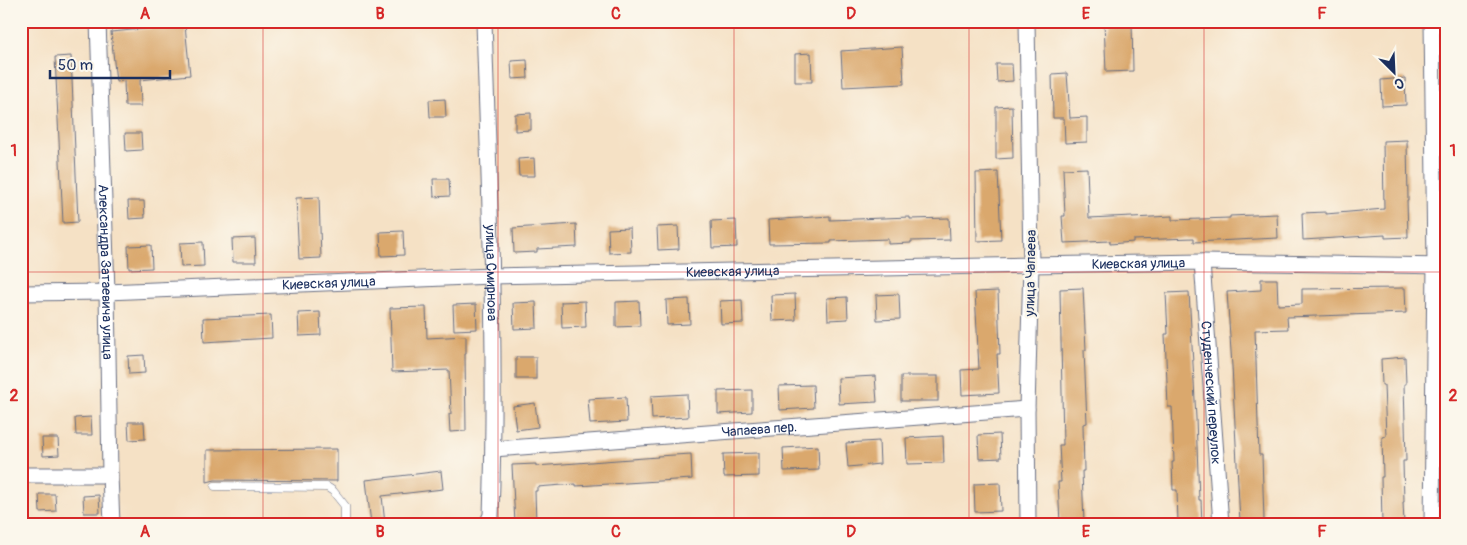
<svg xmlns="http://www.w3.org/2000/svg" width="1467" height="545" viewBox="0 0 1467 545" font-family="Pangolin,sans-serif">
<rect width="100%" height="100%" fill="#fbf7ec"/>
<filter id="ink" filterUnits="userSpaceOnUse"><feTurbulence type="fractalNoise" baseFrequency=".02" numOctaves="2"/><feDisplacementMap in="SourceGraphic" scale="10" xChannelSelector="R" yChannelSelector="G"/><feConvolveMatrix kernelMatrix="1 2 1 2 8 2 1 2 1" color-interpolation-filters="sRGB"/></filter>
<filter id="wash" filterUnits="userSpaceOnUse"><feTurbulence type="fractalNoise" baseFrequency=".0096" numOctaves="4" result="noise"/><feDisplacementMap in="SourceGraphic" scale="20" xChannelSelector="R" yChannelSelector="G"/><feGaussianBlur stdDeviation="1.12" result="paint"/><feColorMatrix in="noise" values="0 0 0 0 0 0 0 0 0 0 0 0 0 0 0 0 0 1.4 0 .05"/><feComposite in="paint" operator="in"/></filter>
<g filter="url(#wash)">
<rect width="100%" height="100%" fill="#f5e1c5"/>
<g id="blocks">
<g fill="#daa86d">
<polygon points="1104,21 1132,21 1133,71 1106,72"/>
<polygon points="185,25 190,75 140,80 141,106 125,106 124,81 116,82 111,32"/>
<polygon points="902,47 904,84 843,87 841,51"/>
<polygon points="811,53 812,82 795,82 795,54"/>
<polygon points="71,56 78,222 63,223 55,57"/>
<polygon points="527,60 528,78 512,79 511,61"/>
<polygon points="996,64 1012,64 1013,81 997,82"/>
<polygon points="1067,73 1070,118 1087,117 1087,142 1065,143 1064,118 1053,118 1052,74"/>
<polygon points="1405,78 1406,105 1382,106 1381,80"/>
<polygon points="445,99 446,117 430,117 429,100"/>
<polygon points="1012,106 1013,158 996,159 996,107"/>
<polygon points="531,113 531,130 515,131 515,114"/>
<polygon points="125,133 141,133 142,150 126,151"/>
<polygon points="1407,140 1408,200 1407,200 1408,237 1385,238 1385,235 1303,240 1302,213 1326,212 1326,214 1384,209 1383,141"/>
<polygon points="534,158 535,176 519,176 518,159"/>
<polygon points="1087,168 1089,218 1132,216 1132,218 1172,216 1172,220 1230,218 1230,216 1277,214 1278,238 1194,242 1194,238 1133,240 1133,242 1110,244 1110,241 1064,243 1062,216 1065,216 1063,169"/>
<polygon points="998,172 1001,240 977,241 976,173"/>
<polygon points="433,179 449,179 450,196 434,197"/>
<polygon points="319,197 321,258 299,259 296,198"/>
<polygon points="128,201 144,201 145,218 129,219"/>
<polygon points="830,216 830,220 910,217 910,219 949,218 950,240 911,241 911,243 888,244 888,239 831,241 831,243 769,244 768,220"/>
<polygon points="736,220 737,247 712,248 711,221"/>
<polygon points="576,224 577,247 537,249 537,252 514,253 513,228"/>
<polygon points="678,226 679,249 658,250 657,227"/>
<polygon points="630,228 631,252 609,253 608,229"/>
<polygon points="403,231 404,255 381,256 380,232"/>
<polygon points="255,238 256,262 233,262 232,239"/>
<polygon points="203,242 204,266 181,267 180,243"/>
<polygon points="151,245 152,268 129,269 128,246"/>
<polygon points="1261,279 1277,279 1278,305 1302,304 1302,289 1405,288 1406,313 1287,317 1288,329 1255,330 1259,455 1262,455 1264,521 1240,522 1232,366 1227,292 1261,290"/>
<polygon points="1083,288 1086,350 1084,350 1087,423 1083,424 1084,471 1082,471 1084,524 1060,524 1058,482 1061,482 1059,445 1063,445 1060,289"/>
<polygon points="998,291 1000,354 997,354 999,393 962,395 961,370 979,369 975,292"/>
<polygon points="1189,292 1196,418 1199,500 1201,500 1202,524 1178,524 1177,490 1173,490 1172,462 1174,462 1172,407 1168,407 1165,334 1168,334 1166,293"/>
<polygon points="795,294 796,320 772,321 771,295"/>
<polygon points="899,294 900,319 877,320 876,295"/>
<polygon points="847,297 848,319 828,320 827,298"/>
<polygon points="689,299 690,324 667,325 666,300"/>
<polygon points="742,300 743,323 721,324 720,301"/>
<polygon points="585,301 586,327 562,328 561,302"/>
<polygon points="639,301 640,326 616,327 616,302"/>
<polygon points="536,302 537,328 514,329 513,303"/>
<polygon points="476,304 477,329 454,330 453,305"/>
<polygon points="426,307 427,338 466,336 466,354 465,354 466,431 450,432 449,414 451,414 449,370 392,372 390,308"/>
<polygon points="320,312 321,335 299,336 298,313"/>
<polygon points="271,315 272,338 204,342 203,318"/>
<polygon points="144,355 145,373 129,374 128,356"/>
<rect x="516" y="357" width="20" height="22"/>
<polygon points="1405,357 1406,384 1404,384 1406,461 1403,461 1404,502 1403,502 1404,524 1382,524 1381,477 1383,477 1382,437 1386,436 1384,385 1382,385 1381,359"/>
<polygon points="875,376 877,402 839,404 838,378"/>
<rect x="901" y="376" width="37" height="25"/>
<polygon points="813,385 814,408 780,410 779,386"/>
<polygon points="752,390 752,412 718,414 718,391"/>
<polygon points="687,394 688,417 652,419 651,396"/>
<polygon points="626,397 627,422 590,424 588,399"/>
<polygon points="535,403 538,427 516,430 513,406"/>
<polygon points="91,417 92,435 76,435 75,418"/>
<polygon points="128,422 144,422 145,439 129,440"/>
<polygon points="1000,434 1001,458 979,459 978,435"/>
<polygon points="943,436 944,463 907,464 906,438"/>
<polygon points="42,438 58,438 59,455 43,456"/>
<polygon points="879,441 880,464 848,467 846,443"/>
<polygon points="818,446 819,470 784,471 783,448"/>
<polygon points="337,449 337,481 215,480 207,482 207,450"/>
<polygon points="759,453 759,476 724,477 723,454"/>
<polygon points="691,454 692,479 576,486 576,484 537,487 537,491 535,491 536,524 515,524 512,465 536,464 536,466 658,457 657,456"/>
<polygon points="441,471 443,489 382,496 385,524 371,524 366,480"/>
<polygon points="1000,483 1001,511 975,512 974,484"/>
<polygon points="39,494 55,494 56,511 40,512"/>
<polygon points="99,495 100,513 84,513 83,496"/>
</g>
</g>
</g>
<g filter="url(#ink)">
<use href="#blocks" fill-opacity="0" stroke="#676d82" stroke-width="1"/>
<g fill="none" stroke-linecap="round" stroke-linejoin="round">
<defs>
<polyline id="lane" points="215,486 327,487 333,491 345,506 345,524"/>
<g id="street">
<path id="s1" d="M 98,21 L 107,292 L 110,475 L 112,524"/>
<path id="s2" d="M 484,21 C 489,186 497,351 491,515 L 487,524"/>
<polyline points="1027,21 1031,265 1027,409 1028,524"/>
<path id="s3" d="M 1202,262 L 1221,524"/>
<path id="s4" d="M 21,293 L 107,292 L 492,276 L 1031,265 L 1202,262 L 1446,266"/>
<path id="s5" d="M 494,449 L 1027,409"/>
<polyline points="21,475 110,475"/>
<polyline points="1432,524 1435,265 1432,21"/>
</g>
</defs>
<use href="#lane" stroke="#676d82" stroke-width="9"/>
<use href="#street" stroke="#676d82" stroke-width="17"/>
<use href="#lane" stroke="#fff" stroke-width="8"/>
<use href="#street" stroke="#fff" stroke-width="15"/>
</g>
</g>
<path fill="none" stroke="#d62828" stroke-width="1" stroke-opacity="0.55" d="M 263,21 L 263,524M 498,21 L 498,524M 734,21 L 734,524M 969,21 L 969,524M 1204,21 L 1204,524M 21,272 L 1446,272"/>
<g text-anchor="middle" stroke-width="5" stroke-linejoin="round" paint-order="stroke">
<g font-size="14" fill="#1b2f5e" stroke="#fbf7ec">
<text dy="5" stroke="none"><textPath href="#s4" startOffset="1118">Киевская улица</textPath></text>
<text dy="5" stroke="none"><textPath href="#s4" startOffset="712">Киевская улица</textPath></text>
<text dy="5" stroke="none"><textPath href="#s1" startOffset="251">Александра Затаевича улица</textPath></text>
<text dy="5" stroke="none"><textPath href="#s2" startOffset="252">улица Смирнова</textPath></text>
<text transform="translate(1030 273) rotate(-89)" y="5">улица Чапаева</text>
<text dy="5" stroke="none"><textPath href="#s4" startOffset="308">Киевская улица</textPath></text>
<text dy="5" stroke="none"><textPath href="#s3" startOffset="131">Студенческий переулок</textPath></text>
<text dy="5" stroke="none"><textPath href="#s5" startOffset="266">Чапаева пер.</textPath></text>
</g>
</g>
<rect width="1467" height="545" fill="none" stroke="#fbf7ec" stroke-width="55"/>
<g transform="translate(1394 72) rotate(156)" stroke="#fbf7ec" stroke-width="4" paint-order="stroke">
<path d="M0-4L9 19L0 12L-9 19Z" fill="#1b2f5e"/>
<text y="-8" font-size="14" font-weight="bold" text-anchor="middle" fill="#1b2f5e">С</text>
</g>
<path d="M50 70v8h120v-8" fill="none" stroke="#1b2f5e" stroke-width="2.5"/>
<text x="58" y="70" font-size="15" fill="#1b2f5e" stroke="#fbf7ec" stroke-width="4" paint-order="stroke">50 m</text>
<rect x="28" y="28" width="1412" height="490" fill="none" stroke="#d62828" stroke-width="2"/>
<g font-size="16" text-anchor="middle" font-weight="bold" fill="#d62828">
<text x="145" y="19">A</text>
<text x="380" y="19">B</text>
<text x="616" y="19">C</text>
<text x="851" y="19">D</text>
<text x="1086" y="19">E</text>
<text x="1322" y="19">F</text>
<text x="14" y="156">1</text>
<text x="1453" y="156">1</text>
<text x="14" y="401">2</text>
<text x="1453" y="401">2</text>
<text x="145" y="537">A</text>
<text x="380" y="537">B</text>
<text x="616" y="537">C</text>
<text x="851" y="537">D</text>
<text x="1086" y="537">E</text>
<text x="1322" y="537">F</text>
</g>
</svg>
